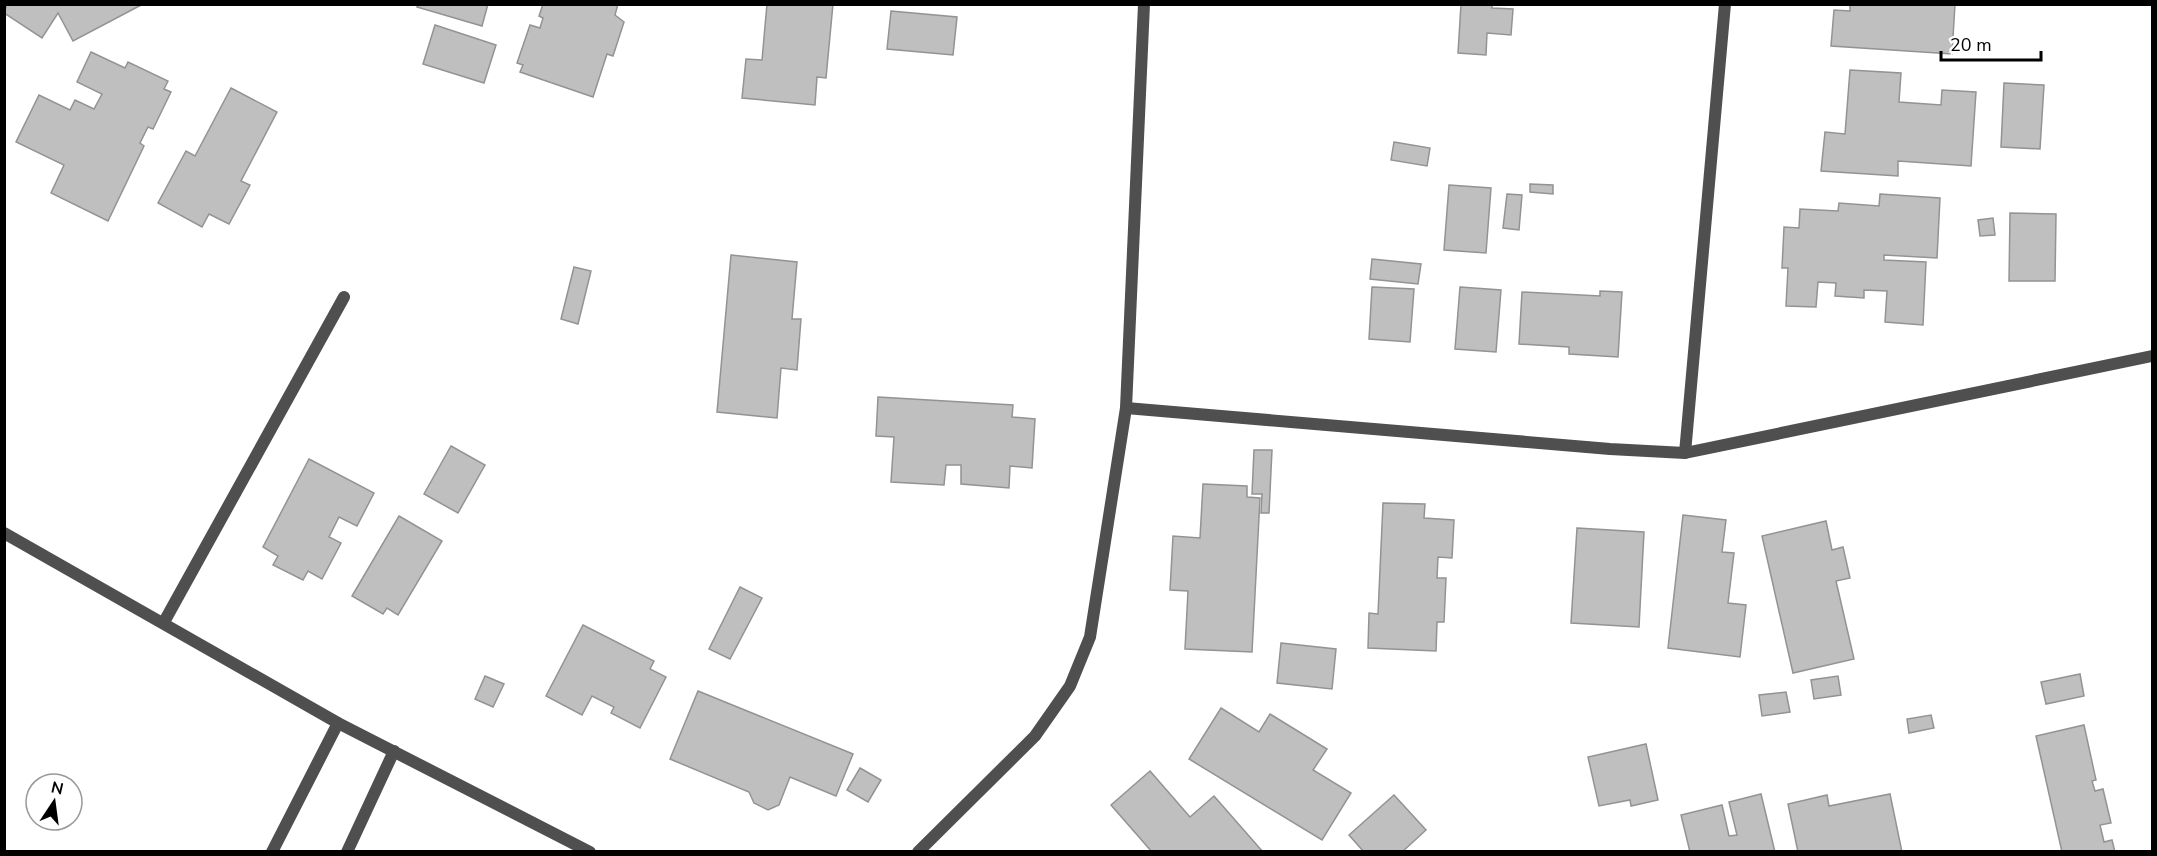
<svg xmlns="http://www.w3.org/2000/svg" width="2157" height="856" viewBox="0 0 2157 856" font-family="'Nunito Sans',sans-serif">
<rect width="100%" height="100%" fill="#fff"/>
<g fill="#bfbfbf" stroke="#939393" stroke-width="1.5">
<polygon points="7,4 143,4 73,41 58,13 42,38 4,13"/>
<polygon points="418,4 488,4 482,26 417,7"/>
<polygon points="543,4 618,4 615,15 624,22 613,56 607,54 593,97 520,72 523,65 517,63 530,25 540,28 543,18 539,16"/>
<polygon points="767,4 833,4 826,78 817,77 815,105 742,98 746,59 762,60"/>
<polygon points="1461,4 1492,4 1492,8 1513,9 1511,35 1487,33 1486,55 1458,53"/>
<polygon points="1850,4 1955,4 1952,54 1831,46 1834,10 1850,11"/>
<polygon points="891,11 957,17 953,55 887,49"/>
<polygon points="435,25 496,45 484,83 423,64"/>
<polygon points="91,52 125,68 128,62 168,81 164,89 171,92 153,129 148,127 140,143 144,146 108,221 51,193 64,165 16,142 39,95 70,110 75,100 94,109 102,94 77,82"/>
<polygon points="1850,70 1901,73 1899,102 1941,105 1942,90 1976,92 1971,166 1898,161 1898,176 1821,171 1825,132 1845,134"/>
<polygon points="2004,83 2044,85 2040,149 2001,147"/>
<polygon points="231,88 277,112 241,181 250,185 229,224 209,214 202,227 158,203 186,151 195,156"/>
<polygon points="1394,142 1430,148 1427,166 1391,160"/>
<polygon points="1530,184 1553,185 1553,194 1530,192"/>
<polygon points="1449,185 1491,188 1486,253 1444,250"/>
<polygon points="1507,194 1522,195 1519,230 1503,228"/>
<polygon points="1880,194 1940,198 1937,258 1884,255 1884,260 1926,262 1923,325 1885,322 1887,291 1864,290 1864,298 1835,296 1836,283 1818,282 1816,307 1786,306 1788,268 1782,268 1784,227 1799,228 1800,209 1838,211 1839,203 1879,206"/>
<polygon points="2010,213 2056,214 2055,281 2009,281"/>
<polygon points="1993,218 1995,235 1980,236 1978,220"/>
<polygon points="731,255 797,262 792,319 801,319 797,370 781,368 777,418 717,412"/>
<polygon points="1372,259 1421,264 1418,284 1370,279"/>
<polygon points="574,267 591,271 578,324 561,319"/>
<polygon points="1372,287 1414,289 1410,342 1369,339"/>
<polygon points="1460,287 1501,290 1496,352 1455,349"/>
<polygon points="1600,291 1622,292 1618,357 1569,354 1569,347 1519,344 1522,292 1600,296"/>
<polygon points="878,397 1013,405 1012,417 1035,419 1032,468 1010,466 1009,488 961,484 961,465 946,465 944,485 891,482 894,437 876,436"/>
<polygon points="451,446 485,465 458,513 424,494"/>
<polygon points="1254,450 1272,450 1269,513 1261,513 1262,494 1252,494"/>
<polygon points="309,459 374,493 357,526 339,517 329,537 341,543 322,579 308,571 303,580 273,565 278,556 263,547"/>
<polygon points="1203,484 1247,486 1247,497 1260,498 1252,652 1185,649 1188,591 1170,590 1173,536 1200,538"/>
<polygon points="1383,503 1425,504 1424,518 1454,520 1452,558 1438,557 1437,578 1446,578 1444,622 1437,622 1436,651 1368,648 1369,613 1378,614"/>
<polygon points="1683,515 1726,520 1722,552 1734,553 1728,603 1746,605 1740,657 1668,648"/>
<polygon points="399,516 442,541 398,615 387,608 383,614 352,596"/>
<polygon points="1826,521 1832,550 1843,547 1850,578 1836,581 1854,659 1793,673 1762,536"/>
<polygon points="1577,528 1644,532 1639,627 1571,623"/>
<polygon points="740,587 762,598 730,659 709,649"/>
<polygon points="583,625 654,661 650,669 666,677 640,728 611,713 614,707 592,696 582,715 546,696"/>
<polygon points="1281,643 1336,649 1332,689 1277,683"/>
<polygon points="2080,674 2084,696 2046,704 2041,682"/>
<polygon points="485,676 504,684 493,707 475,699"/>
<polygon points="1838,676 1841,695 1814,699 1811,680"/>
<polygon points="698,691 853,754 836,796 790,777 779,805 768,810 754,803 749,792 670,759"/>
<polygon points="1786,692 1790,712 1762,716 1759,695"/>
<polygon points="1221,708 1259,732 1270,714 1327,749 1313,770 1351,793 1322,840 1189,759"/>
<polygon points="1931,715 1934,728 1909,733 1907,719"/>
<polygon points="2084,725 2096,780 2092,781 2095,791 2103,789 2111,823 2100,825 2104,842 2112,840 2115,852 2062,852 2036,736"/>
<polygon points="1646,744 1658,800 1631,806 1630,800 1599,806 1588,757"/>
<polygon points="860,768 881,780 868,802 847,790"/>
<polygon points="1150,771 1190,817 1214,796 1263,852 1152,852 1111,805"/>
<polygon points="1761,794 1775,852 1690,852 1681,815 1722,805 1729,836 1737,835 1729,802"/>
<polygon points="1890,794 1902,852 1798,852 1788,804 1827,795 1829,806"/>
<polygon points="1394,795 1426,830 1402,852 1364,852 1349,835"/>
</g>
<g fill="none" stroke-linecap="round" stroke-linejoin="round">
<polyline stroke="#4f4f4f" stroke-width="12" points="347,852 394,751"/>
<g stroke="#4f4f4f" stroke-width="12">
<polyline points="1126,408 1610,449 1685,453 2152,356"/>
<polyline points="1685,453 1725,4"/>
<polyline points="4,533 338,723 590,852"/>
<polyline points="164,622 344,297"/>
<polyline points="272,852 338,723"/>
<polyline points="918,852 1035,736 1070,686 1090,637 1126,408 1144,4"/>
</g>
</g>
<rect width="2157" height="856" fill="none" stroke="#000000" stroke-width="12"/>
<g transform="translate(54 802) rotate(13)"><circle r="28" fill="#ffffff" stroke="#999999" stroke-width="1.5"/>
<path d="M0-4.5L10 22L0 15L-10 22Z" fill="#000000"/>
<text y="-9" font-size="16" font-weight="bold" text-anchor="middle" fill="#000000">N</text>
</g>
<path d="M1941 51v9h100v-9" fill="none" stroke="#000000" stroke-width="3"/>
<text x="1950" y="51" font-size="18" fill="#000000" stroke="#ffffff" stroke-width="4.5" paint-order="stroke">20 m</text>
</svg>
